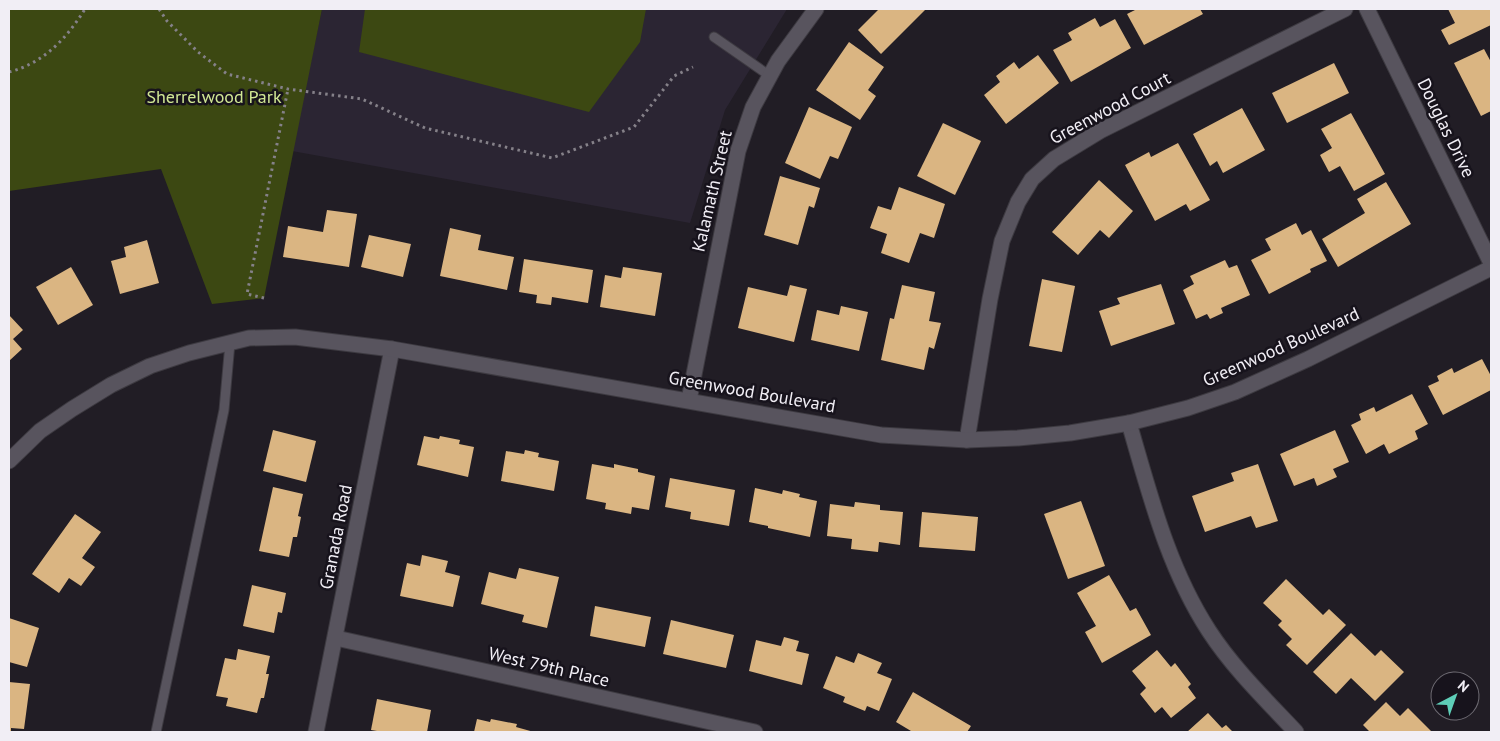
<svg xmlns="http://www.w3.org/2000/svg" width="1500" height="741" viewBox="0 0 1500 741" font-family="'PT Sans',sans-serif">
<rect width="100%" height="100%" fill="#211d25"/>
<polygon fill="#2b2533" points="322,9 787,9 725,110 690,223 292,151"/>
<g fill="#3c4812">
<polygon points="9,9 322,9 264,298 212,304 161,169 9,191"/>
<polygon points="365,9 646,9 640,42 589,112 359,52"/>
</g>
<g fill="#dab582">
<polygon points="879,9 926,9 881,54 858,30"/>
<polygon points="1137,9 1200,9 1203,14 1144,45 1127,14"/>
<polygon points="1448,9 1491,9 1491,25 1449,45 1441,30 1455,23"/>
<polygon points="1095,18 1100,27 1115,19 1131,48 1071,82 1053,50 1072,40 1068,33"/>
<polygon points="849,42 884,67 868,90 876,96 860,120 816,90"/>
<polygon points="1484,49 1491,62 1491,111 1481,116 1454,63"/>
<polygon points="1038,55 1059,83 1006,124 984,95 1000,82 996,76 1014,62 1019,69"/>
<polygon points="1334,63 1349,93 1287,123 1272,93"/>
<polygon points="809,107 852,127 838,159 830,156 820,179 785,163"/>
<polygon points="1242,108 1265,150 1223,173 1217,161 1210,166 1193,134"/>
<polygon points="1351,113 1385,174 1354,191 1340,166 1329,172 1320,155 1332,148 1321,129"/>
<polygon points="943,123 981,141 955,195 917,176"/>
<polygon points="1178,143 1210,200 1190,211 1186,204 1155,221 1125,165 1149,152 1151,157"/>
<polygon points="780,176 820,188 814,208 809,206 798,245 764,235"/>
<polygon points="1099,180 1133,211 1109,238 1100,230 1078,255 1052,232"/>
<polygon points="1386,182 1411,224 1338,267 1322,239 1365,213 1357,199"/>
<polygon points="899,187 945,204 934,238 920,233 909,263 881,253 887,234 870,228 878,206 891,210"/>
<polygon points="327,210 357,214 349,267 283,257 288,226 323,232"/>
<polygon points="1296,223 1302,235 1311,230 1327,261 1310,269 1311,272 1269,294 1251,260 1271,250 1265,239"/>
<polygon points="450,228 481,235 478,250 514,257 507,290 440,276"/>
<polygon points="369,235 411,244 403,277 361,267"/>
<polygon points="147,240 159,283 120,294 111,261 126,257 124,247"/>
<polygon points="524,259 593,270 588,303 552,297 551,305 536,303 537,295 519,292"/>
<polygon points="1225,260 1229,268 1237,265 1250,295 1221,308 1223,313 1210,319 1207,314 1196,319 1183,290 1194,284 1190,276"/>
<polygon points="71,267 93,305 58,325 36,287"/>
<polygon points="623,267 662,273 655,316 600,307 605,275 621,278"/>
<polygon points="1042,279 1075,286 1062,352 1029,346"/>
<polygon points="1161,284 1175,324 1111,346 1099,311 1120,304 1117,298"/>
<polygon points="790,285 807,289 794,342 738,328 748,287 787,296"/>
<polygon points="902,285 935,292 929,321 941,323 934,349 929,347 924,370 881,360 890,318 894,319"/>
<polygon points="841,306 868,312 859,351 811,340 817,310 839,315"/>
<polygon points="9,315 23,330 13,339 22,349 9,361"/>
<polygon points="1482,359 1491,376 1491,390 1443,415 1428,386 1439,381 1437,376 1452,368 1454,373"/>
<polygon points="1412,394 1428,424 1415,431 1418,439 1389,454 1384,444 1366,454 1351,425 1361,420 1359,414 1374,407 1376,412"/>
<polygon points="273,430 316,441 306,482 263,471"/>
<polygon points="1335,430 1349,462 1333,469 1337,477 1317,486 1314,478 1294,486 1280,454"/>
<polygon points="424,436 439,439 440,436 460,440 459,444 474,447 468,477 417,465"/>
<polygon points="525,450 539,453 538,457 559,461 554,491 501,481 506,451 524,454"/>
<polygon points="592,464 614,468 614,464 638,469 638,472 655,476 649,510 632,507 631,514 605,509 606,503 586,499"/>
<polygon points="1258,464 1278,521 1256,528 1251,516 1205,532 1192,496 1234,481 1231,473"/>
<polygon points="670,478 735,490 729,526 690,519 691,512 665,507"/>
<polygon points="273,487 303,494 298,516 301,517 297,537 293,537 289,557 259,551"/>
<polygon points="755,488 782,494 783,490 800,494 799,497 817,501 810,537 768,528 768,526 749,522"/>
<polygon points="1081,501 1105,566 1068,579 1044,514"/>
<polygon points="855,502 880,505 880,510 903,512 900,545 879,542 878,552 851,549 852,539 827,536 830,504 854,507"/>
<polygon points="922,512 978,517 975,551 919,547"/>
<polygon points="75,514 101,532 82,558 95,567 81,586 69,578 59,593 32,574"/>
<polygon points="422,555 448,561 445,572 460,576 453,607 400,596 407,563 420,566"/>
<polygon points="519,568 559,577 547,628 522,622 524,615 481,604 489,572 516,579"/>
<polygon points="1109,575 1130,611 1136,608 1151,635 1102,663 1085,632 1096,626 1077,593"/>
<polygon points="1286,579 1323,615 1329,609 1346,625 1307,665 1286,645 1292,639 1278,625 1282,621 1263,603"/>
<polygon points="252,585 286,593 282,613 278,612 274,633 243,626"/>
<polygon points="595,606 651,617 645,647 590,636"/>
<polygon points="9,618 39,628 27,667 9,662"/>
<polygon points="671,620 734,635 726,668 663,654"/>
<polygon points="1351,633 1375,656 1381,650 1404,672 1375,701 1351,678 1336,694 1313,672"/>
<polygon points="784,637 799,641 796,651 809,654 802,685 749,671 756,640 781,646"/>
<polygon points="238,649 270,656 266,674 269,674 264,698 261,698 257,713 226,706 228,698 216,696 225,658 236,660"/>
<polygon points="1157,650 1171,667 1175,663 1191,684 1188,687 1196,698 1171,718 1162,707 1155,713 1140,694 1146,688 1132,671"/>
<polygon points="858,653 882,663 877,673 892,679 879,711 867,706 865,711 843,702 845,697 823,688 836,656 854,663"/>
<polygon points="9,682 30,684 24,729 11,728 11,732 9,732"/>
<polygon points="913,692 971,726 967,732 910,732 911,731 896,722"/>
<polygon points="377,699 431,710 427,732 383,732 371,730"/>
<polygon points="1386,702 1400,716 1408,708 1432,732 1370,732 1363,725"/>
<polygon points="1208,713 1222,728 1226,725 1233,732 1187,732"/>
<polygon points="477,719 490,722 491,719 517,724 516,727 534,732 474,732"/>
</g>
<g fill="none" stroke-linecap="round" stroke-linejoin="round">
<defs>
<g id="lane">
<polyline points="714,37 770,76"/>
<polyline points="156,732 224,410 230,343"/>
</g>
<g id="street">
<polyline points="1367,9 1491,263"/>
<polyline points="689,400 738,151 753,107 778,61 816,9"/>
<path d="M 1129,423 C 1150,495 1168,568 1209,631 C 1233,668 1266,700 1296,732"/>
<polyline points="967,440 990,299 1002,241 1018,202 1032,179 1054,159 1100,131 1345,9"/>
<polyline points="336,638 755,732"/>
<polyline points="316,732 392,349"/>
</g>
<polyline id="secondary" points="9,461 40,431 72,409 111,385 150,366 189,353 249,338 295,337 392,349 881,435 967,440 1018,438 1070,433 1129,423 1188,408 1235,392 1308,359 1491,268"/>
</defs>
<use href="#lane" stroke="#3d3a41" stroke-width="11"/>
<use href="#street" stroke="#3d3a41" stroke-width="17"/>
<use href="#secondary" stroke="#3d3a41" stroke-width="17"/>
<g stroke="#858189" stroke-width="3" stroke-dasharray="2.5 4" stroke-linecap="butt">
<polyline points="159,9 167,21 198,52 227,74 288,89 362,99 425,128 552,158 634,127 674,76 693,67"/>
<path d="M 9,72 C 44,63 67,38 85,9"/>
<polyline points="264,298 247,294 288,89"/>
</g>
<use href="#lane" stroke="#58545e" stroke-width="9"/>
<use href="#street" stroke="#58545e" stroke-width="15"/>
<use href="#secondary" stroke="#58545e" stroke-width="15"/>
</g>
<g text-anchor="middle" stroke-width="5" stroke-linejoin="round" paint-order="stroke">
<g font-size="18" fill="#d1e794" stroke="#17131c">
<text x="214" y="103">Sherrelwood Park</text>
</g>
<g font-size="18" fill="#f1eef5" stroke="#17131c">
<text transform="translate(1110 108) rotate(-28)" y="6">Greenwood Court</text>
<text transform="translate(1446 128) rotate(64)" y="6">Douglas Drive</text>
<text transform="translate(712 191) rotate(-77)" y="6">Kalamath Street</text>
<text transform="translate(1281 347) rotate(-24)" y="6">Greenwood Boulevard</text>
<text transform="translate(752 392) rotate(10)" y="6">Greenwood Boulevard</text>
<text transform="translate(336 537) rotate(-79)" y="6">Granada Road</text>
<text transform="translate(549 667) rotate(13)" y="6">West 79th Place</text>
</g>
</g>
<rect width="1500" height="741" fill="none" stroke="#f1eef5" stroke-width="20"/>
<g transform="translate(1455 696) rotate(41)"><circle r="24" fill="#17131c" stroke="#6e6b73"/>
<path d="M0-4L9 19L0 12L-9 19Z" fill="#5eceb8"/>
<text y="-8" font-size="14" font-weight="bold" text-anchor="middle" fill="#f1eef5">N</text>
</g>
</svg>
